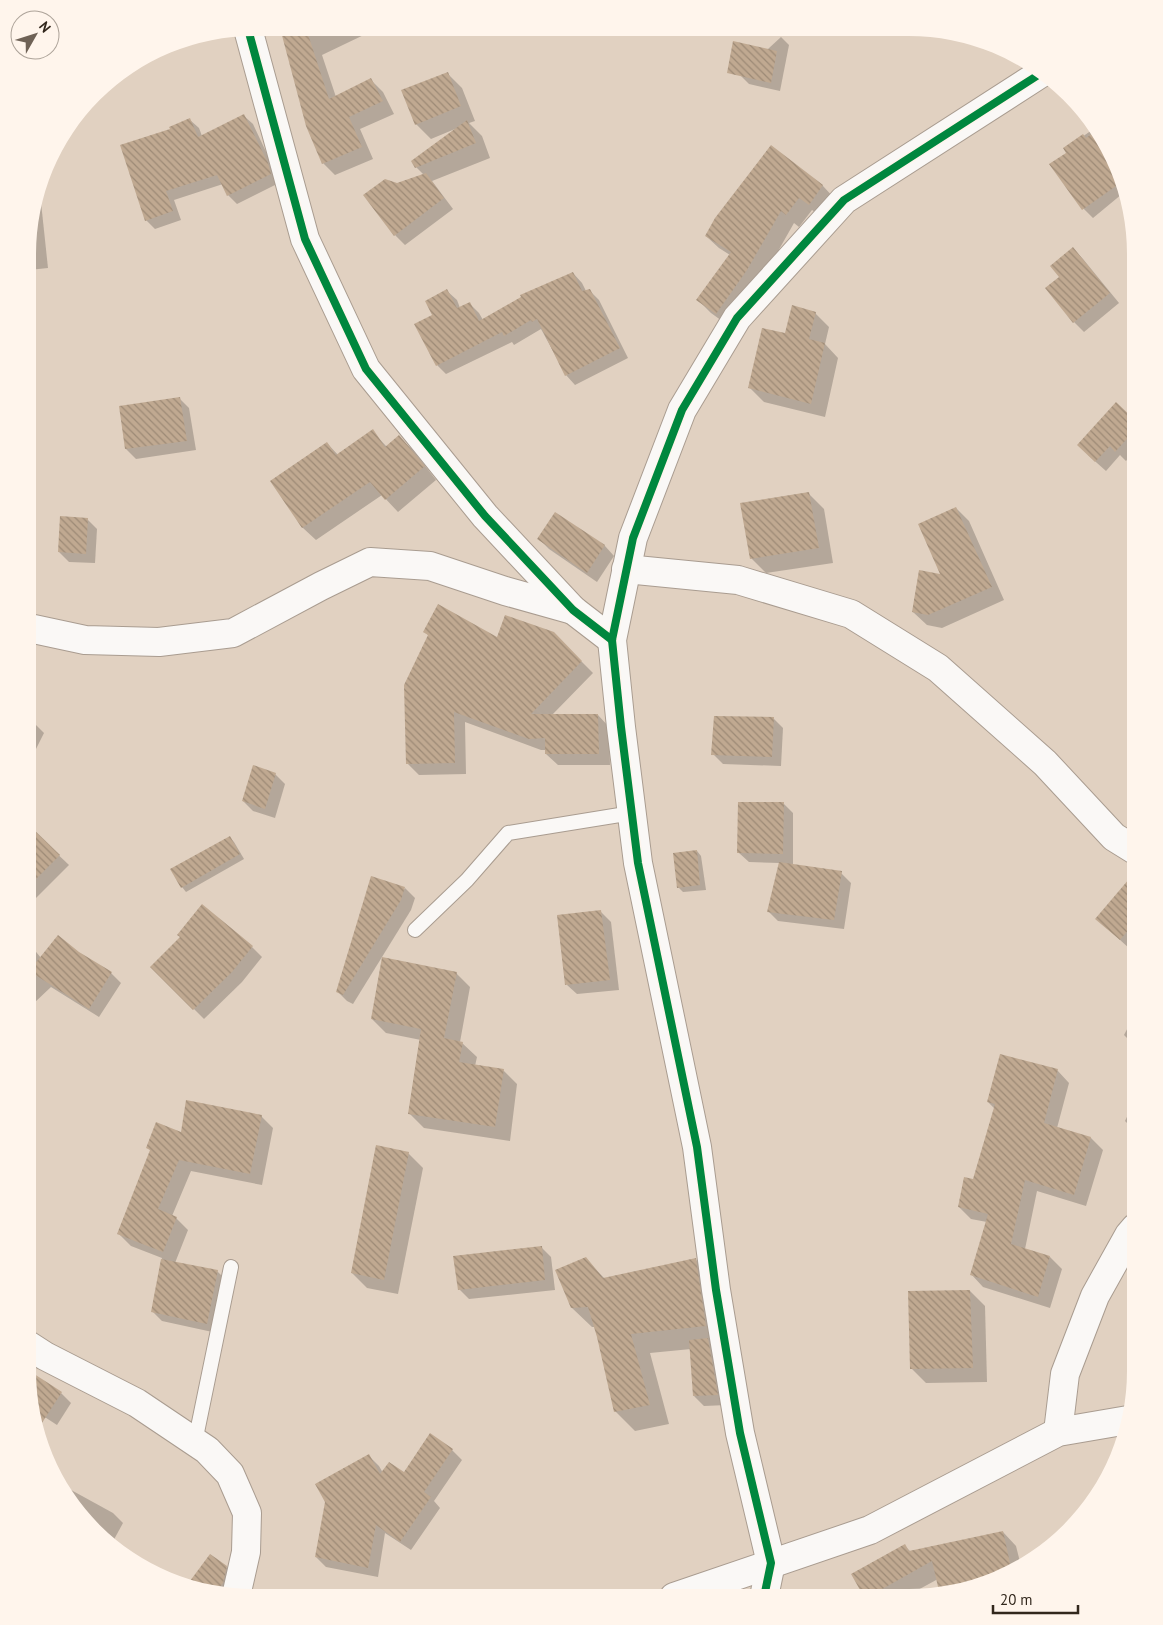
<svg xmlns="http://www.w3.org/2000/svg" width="1163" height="1625" viewBox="0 0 1163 1625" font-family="'PT Sans',sans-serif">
<defs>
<pattern id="building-back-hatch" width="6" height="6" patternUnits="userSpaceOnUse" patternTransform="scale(1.25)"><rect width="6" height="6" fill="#c0a991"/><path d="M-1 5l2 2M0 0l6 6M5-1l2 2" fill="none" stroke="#9d8a76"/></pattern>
</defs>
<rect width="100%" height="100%" fill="#e1d1c1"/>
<g fill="#0003">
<polygon points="281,28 368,28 370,32 322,55 336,97 371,80 383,92 394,114 360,129 373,159 335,175 323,163 307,127"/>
<polygon points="781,37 789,45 780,91 749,84 740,75"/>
<polygon points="447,73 462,88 475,121 469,123 482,136 490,158 432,181 453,209 405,245 395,235 397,184 424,175 416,167 455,129 431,139 416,124"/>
<polygon points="244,116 253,124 276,173 279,183 237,204 228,195 223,184 174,200 181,220 155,229 146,220 171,130 190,120 199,128 202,136"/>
<polygon points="1092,130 1112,154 1122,194 1093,218 1082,207 1068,153 1065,149"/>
<polygon points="771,147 823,186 835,199 822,217 812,210 799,227 794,223 760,283 729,326 711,313 698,300 730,255 719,248 706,236"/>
<polygon points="40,193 48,268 29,270 29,224"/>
<polygon points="1073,249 1083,259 1119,303 1084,332 1074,322"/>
<polygon points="573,273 582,283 586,291 589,290 599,300 628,358 575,385 566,375 541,329 514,345 512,342 446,374 437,365 434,315 447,291 457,300 460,308 469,303 479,313 483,320"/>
<polygon points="1135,298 1135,312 1129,303"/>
<polygon points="815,313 829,327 825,344 838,358 825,417 764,402 750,388 786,335"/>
<polygon points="179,398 189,408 196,450 136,459 126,449"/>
<polygon points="1116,404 1135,421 1135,450 1126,461 1120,455 1106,471 1088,455"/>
<polygon points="372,431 387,447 399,437 412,449 436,480 398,512 382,495 316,540 303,528 271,481 327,443 338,455"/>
<polygon points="809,494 824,509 833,563 766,573 751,558"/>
<polygon points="956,508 969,521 1004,600 942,628 927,625 913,612 942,576"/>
<polygon points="556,514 605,546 614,556 597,582 549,549 539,539"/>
<polygon points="87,519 97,529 95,563 69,562 59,552"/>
<polygon points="424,631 498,639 553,633 593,673 552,715 598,715 609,727 610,765 558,765 546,754 546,750 541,750 465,722 466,774 419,775 407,763 429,636"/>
<polygon points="29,718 44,733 29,763"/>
<polygon points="773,718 783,728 781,766 723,764 713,754"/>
<polygon points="275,774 285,784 275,818 253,811 243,801"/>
<polygon points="29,781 32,784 29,791"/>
<polygon points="783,803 793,813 793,865 841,873 851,883 844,929 778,921 768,911 780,863 749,862 739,853"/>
<polygon points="28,826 69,865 28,906"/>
<polygon points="230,838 234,842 244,859 186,892 182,887"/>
<polygon points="697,851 701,856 706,890 683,892 678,887"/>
<polygon points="1130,880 1135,884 1135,943 1130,949 1097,919"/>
<polygon points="405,888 415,898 411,910 353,1004 347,1001 337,991"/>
<polygon points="601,912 611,922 619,990 577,994 567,985"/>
<polygon points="28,942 41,958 111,973 121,983 99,1017 51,987 33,1004 28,1000"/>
<polygon points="252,947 262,957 242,982 204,1019 152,967"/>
<polygon points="456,973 470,987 460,1042 462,1043 477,1057 475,1066 503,1070 517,1084 510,1141 424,1128 410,1114 421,1040 386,1033 372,1019"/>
<polygon points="1135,1014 1135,1046 1124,1035"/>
<polygon points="1057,1070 1069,1083 1057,1128 1091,1138 1103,1150 1086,1206 1037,1191 1025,1249 1050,1257 1062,1269 1050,1308 983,1287 971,1274 987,1222 971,1219 959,1207 974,1181 995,1109 988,1102"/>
<polygon points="1135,1100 1135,1131 1125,1121"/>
<polygon points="261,1116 273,1128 262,1185 191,1171 172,1216 176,1218 188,1230 175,1263 217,1271 227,1281 217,1333 162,1321 152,1311 162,1258 131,1246 119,1234 151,1151 148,1148 182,1134"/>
<polygon points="408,1153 423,1168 398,1294 367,1288 352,1273"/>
<polygon points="541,1247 551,1257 555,1290 469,1299 459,1289"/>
<polygon points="586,1259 605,1279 696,1260 715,1279 727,1405 704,1406 694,1396 691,1349 650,1353 669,1424 635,1431 615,1411 595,1327 592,1327 572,1308"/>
<polygon points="970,1291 985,1306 987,1382 926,1383 911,1368"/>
<polygon points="28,1371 61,1393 71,1403 57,1425 37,1412"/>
<polygon points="452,1450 462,1460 434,1501 440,1508 411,1550 385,1533 378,1577 326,1567 316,1557 369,1456 379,1466 383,1473 404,1474"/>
<polygon points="62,1485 113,1513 123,1523 111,1545"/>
<polygon points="1003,1532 1016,1546 1021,1566 1009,1574 940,1590 938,1579 905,1597 866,1597 853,1575 905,1546 911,1552"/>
<polygon points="210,1555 226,1567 236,1577 225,1596 188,1586"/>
</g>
<g fill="url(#building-back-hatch)">
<polygon points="280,28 306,28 329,99 371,78 383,101 349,117 362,147 322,164 306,126"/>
<polygon points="733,41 777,51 771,83 727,73"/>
<polygon points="448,72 461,106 415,125 401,90"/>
<polygon points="244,114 268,163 271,174 227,196 217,175 166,191 173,211 145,221 120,145 170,129 169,127 190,118 198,137"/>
<polygon points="467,120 476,143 415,168 411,161"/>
<polygon points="1094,132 1112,154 1119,184 1082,210 1049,164 1066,153 1063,148 1083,134 1086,138"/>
<polygon points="771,145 823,185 809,205 799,198 786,215 781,211 747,270 716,314 696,300 731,252 705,236 715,218"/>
<polygon points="426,173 444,198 394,236 363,195 385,179 397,183"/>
<polygon points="1073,247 1110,293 1073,323 1045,288 1059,277 1050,266"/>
<polygon points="573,272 582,291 590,289 620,348 565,376 537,319 532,322 531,320 504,336 502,332 436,366 414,324 432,315 425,301 447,289 457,308 470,302 479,321 521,297 520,295"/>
<polygon points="792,305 816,312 809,339 825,343 811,404 748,388 762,328 785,333"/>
<polygon points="180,397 187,441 125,449 119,406"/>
<polygon points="1116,402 1135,420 1135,430 1115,452 1110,446 1095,462 1077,445"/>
<polygon points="373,429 385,447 399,435 425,466 385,500 370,482 302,528 270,481 327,442 336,455"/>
<polygon points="809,492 819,548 750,559 740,503"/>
<polygon points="956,507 992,587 928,615 912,612 919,570 940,574 918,524"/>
<polygon points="555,512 605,545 587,573 537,539"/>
<polygon points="60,516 88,518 86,554 58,552"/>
<polygon points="438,604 497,637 505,615 554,632 582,661 531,714 598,714 599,754 545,754 545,738 529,739 454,712 455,763 406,764 404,685 428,635 423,632"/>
<polygon points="714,716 774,717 772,757 711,755"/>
<polygon points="253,765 276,773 265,809 242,801"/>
<polygon points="738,802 784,802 783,854 737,853"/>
<polygon points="28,824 60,855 28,887"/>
<polygon points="230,836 240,854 181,888 170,869"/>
<polygon points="697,850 700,885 677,888 673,853"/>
<polygon points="779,862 842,871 834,920 767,912"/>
<polygon points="1135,872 1135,922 1120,940 1095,919"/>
<polygon points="371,876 405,887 401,900 343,995 336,992"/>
<polygon points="202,904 253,946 232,972 193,1010 150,967 180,937 177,935"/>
<polygon points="601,910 610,980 565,985 557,915"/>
<polygon points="58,935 79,952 112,972 89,1009 29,971"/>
<polygon points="382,957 457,972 444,1038 463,1042 459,1062 504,1069 495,1127 408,1114 421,1029 371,1019"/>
<polygon points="1000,1054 1058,1069 1044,1123 1091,1137 1074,1195 1025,1180 1011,1244 1050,1256 1038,1297 970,1275 988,1214 958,1207 964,1177 973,1179 995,1104 987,1102"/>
<polygon points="186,1100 262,1115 250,1174 179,1160 158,1209 177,1217 163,1252 117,1234 150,1150 146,1148 156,1122 181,1132"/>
<polygon points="376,1145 409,1152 384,1280 351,1273"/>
<polygon points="542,1246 545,1280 458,1290 453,1256"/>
<polygon points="586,1257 603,1278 696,1258 706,1326 631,1334 650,1405 614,1412 597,1337 588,1307 571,1308 555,1270"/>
<polygon points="161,1259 218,1270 207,1324 151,1312"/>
<polygon points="970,1290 973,1368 910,1369 908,1291"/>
<polygon points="708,1338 718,1395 693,1396 689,1340"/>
<polygon points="28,1370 62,1392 40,1426 28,1371"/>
<polygon points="430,1433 453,1449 424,1492 431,1497 400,1542 376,1525 368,1568 315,1557 325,1502 315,1484 369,1454 380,1474 389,1462 404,1472"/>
<polygon points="1003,1531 1012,1572 1009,1574 939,1591 932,1561 868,1597 864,1597 851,1574 905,1544 909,1551"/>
<polygon points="210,1554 227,1566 223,1583 215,1593 187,1585"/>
</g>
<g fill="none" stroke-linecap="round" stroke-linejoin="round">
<defs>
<g id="service">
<polyline points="415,930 467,880 508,833 632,813"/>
<polyline points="195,1442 231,1267"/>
</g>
<g id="minor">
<polyline points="248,29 305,239 366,369 485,516 573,610 612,640"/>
<polyline points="626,569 738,580 851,614 938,668 1045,763 1114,837 1135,850"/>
<polyline points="29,628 85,640 159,642 233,633 321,586 370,562 430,566 505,591 573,610"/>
<polyline points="28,1345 45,1356 137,1403 207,1450 230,1474 247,1513 246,1552 236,1596"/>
<polyline points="1058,1432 1065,1374 1095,1296 1129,1235 1135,1228"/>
<polyline points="674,1597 870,1530 1058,1432 1128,1420"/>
<polyline points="764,1597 771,1563 740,1433 716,1290 697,1147 638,863 621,727 612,640 633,538 682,410 737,318 844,200 1043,72"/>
</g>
</defs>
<use href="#service" stroke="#a99c90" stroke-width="16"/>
<use href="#minor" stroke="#a99c90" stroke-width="30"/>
<use href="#service" stroke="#faf8f6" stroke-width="14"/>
<use href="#minor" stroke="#faf8f6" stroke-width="28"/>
<defs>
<g id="cycleway">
<polyline points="248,29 305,239 366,369 485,516 573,610 612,640"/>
<polyline points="764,1597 771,1563 740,1433 716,1290 697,1147 638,863 621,727 612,640 633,538 682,410 737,318 844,200 1043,72"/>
</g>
</defs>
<use href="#cycleway" stroke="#fff5ec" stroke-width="11"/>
<use href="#cycleway" stroke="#00873e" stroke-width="8"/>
</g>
<path d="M0 0H1163V1625H0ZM254 36H909A218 218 0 0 1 1127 254V1371A218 218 0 0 1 909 1589H254A218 218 0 0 1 36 1371V254A218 218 0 0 1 254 36Z" fill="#fff5ec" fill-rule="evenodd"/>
<g transform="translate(35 35) rotate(51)"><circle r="24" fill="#fff5ec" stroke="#ada399"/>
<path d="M0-4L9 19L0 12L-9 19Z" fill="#6f6256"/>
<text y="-8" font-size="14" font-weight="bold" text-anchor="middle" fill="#32271c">N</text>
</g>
<path d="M993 1605v8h85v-8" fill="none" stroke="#32271c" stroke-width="2.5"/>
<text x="1000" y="1605" font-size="15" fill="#32271c" stroke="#fff5ec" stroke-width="4" paint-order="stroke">20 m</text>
</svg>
